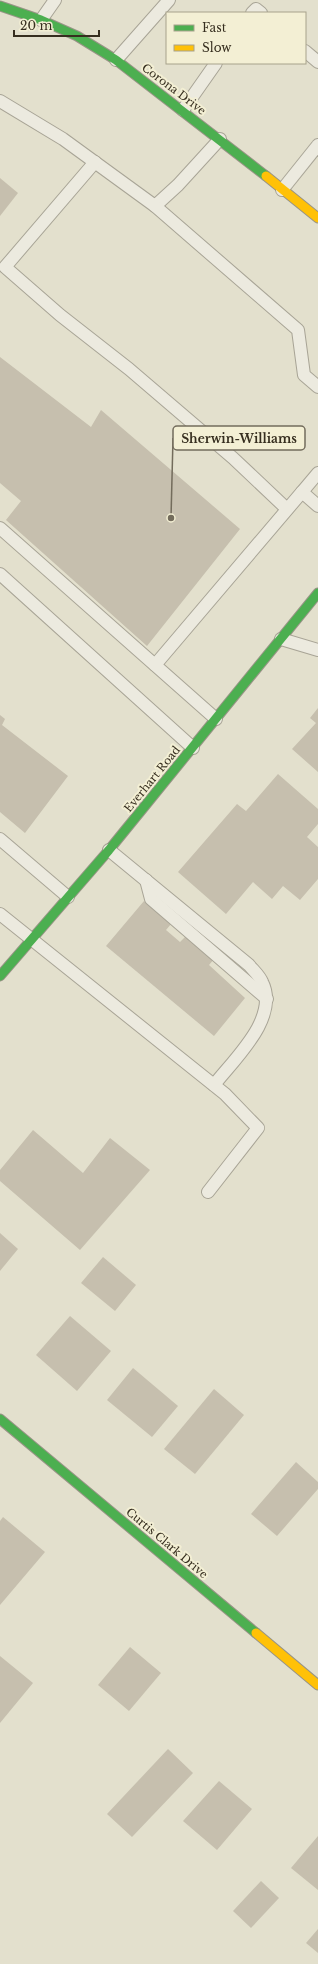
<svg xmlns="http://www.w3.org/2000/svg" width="318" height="1964" viewBox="0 0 318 1964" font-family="'Libre Baskerville',serif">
<rect width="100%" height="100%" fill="#e3e0cd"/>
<g fill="#c6bfae">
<polygon points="0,178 18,193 0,216"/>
<polygon points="0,357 91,427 101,410 240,529 147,646 6,520 21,501 0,483"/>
<polygon points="318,708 318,772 292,749 316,723 310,718"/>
<polygon points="0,715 5,719 2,725 68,776 25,833 0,812"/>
<polygon points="278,774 318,809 318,824 307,837 318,847 318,879 300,900 283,886 272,899 253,882 226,914 178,872 237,804 246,811"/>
<polygon points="144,901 171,924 166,930 180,942 186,936 214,959 209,965 245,998 214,1036 106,946"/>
<polygon points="33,1130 83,1173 110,1138 150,1170 80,1250 0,1181 0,1170"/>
<polygon points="0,1233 18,1249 0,1271"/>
<polygon points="103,1257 136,1285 115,1311 81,1283"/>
<polygon points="70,1316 111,1351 77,1391 36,1355"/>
<polygon points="133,1368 178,1406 152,1437 107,1400"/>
<polygon points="214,1389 244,1415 195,1474 164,1449"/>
<polygon points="296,1462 318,1482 318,1489 277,1536 251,1514"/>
<polygon points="3,1517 45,1552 0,1605 0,1521"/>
<polygon points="130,1647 161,1673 129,1711 98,1685"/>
<polygon points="0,1656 33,1683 0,1723"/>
<polygon points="168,1749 193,1773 132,1837 107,1814"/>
<polygon points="219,1781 252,1809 217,1850 183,1821"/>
<polygon points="318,1836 318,1890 291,1868"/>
<polygon points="261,1881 279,1898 251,1928 233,1911"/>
<polygon points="318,1929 318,1953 306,1943"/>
</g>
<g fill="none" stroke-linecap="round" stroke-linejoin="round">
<defs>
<g id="lane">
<polyline points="252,13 256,9 261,13"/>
<polyline points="41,20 55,0"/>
<polyline points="305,51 318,62"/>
<polyline points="116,60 169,0"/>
<polyline points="0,101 63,139 155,206 178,185 220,139"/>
<polyline points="183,110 216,63"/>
<polyline points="95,162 5,267 60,315 129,369 233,458 287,509"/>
<polyline points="282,190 318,145"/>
<polyline points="155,206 298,330 304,375 318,387"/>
<polyline points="302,492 318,473"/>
<polyline points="0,528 216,719"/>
<polyline points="0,574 193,748"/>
<polyline points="281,639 318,650"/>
<polyline points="155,665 302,492 318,506"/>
<polyline points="0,839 68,897"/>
<path d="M 109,850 L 249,965 C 253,970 260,976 262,982 C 280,1018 234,1059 214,1085"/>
<polyline points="146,880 151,899 267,999"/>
<polyline points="0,914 225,1094 258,1128 208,1192"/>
</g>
<g id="fast">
<polyline points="0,6 41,20 77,36 116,60 266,176"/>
<polyline points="0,976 109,850 318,593"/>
<polyline points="0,1419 256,1633"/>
</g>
<g id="slow">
<polyline points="266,176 318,218"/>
<polyline points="256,1633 318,1685"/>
</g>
</defs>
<use href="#lane" stroke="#a8a496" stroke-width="14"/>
<use href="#fast" stroke="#989486" stroke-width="11"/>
<use href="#slow" stroke="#989486" stroke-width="11"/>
<use href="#lane" stroke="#eceadf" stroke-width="12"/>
<use href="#fast" stroke="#4caf50" stroke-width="9"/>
<use href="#slow" stroke="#ffc107" stroke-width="9"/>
</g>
<g text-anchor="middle" stroke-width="4" stroke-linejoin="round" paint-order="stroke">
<g font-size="11" fill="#362e1f" stroke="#f3efd4">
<text transform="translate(174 89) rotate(37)" y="4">Corona Drive</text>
<text transform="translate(152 779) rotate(-51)" y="4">Everhart Road</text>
<text transform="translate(167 1543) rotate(40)" y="4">Curtis Clark Drive</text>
</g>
</g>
<path fill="none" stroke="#736c5c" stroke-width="1.5" d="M171 518L173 438"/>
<circle fill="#736c5c" stroke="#f3efd4" stroke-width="1.5" cx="171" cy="518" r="4"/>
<rect fill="#f3efd4" stroke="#736c5c" stroke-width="1.5" x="173" y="426" width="132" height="24" rx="4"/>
<g font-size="12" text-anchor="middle" font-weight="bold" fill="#362e1f">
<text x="239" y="443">Sherwin-Williams</text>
</g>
<rect x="166" y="12" width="140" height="52" fill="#f3efd4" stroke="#a7a28c"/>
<rect x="174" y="25" width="20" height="6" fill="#4caf50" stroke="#a7a28c"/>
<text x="202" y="32" font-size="12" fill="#362e1f">Fast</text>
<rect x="174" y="45" width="20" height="6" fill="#ffc107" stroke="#a7a28c"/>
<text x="202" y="52" font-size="12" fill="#362e1f">Slow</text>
<path d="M14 30v6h85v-6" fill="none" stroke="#362e1f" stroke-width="2"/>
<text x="20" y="30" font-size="12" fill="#362e1f" stroke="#f3efd4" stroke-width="3" paint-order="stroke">20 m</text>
</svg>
